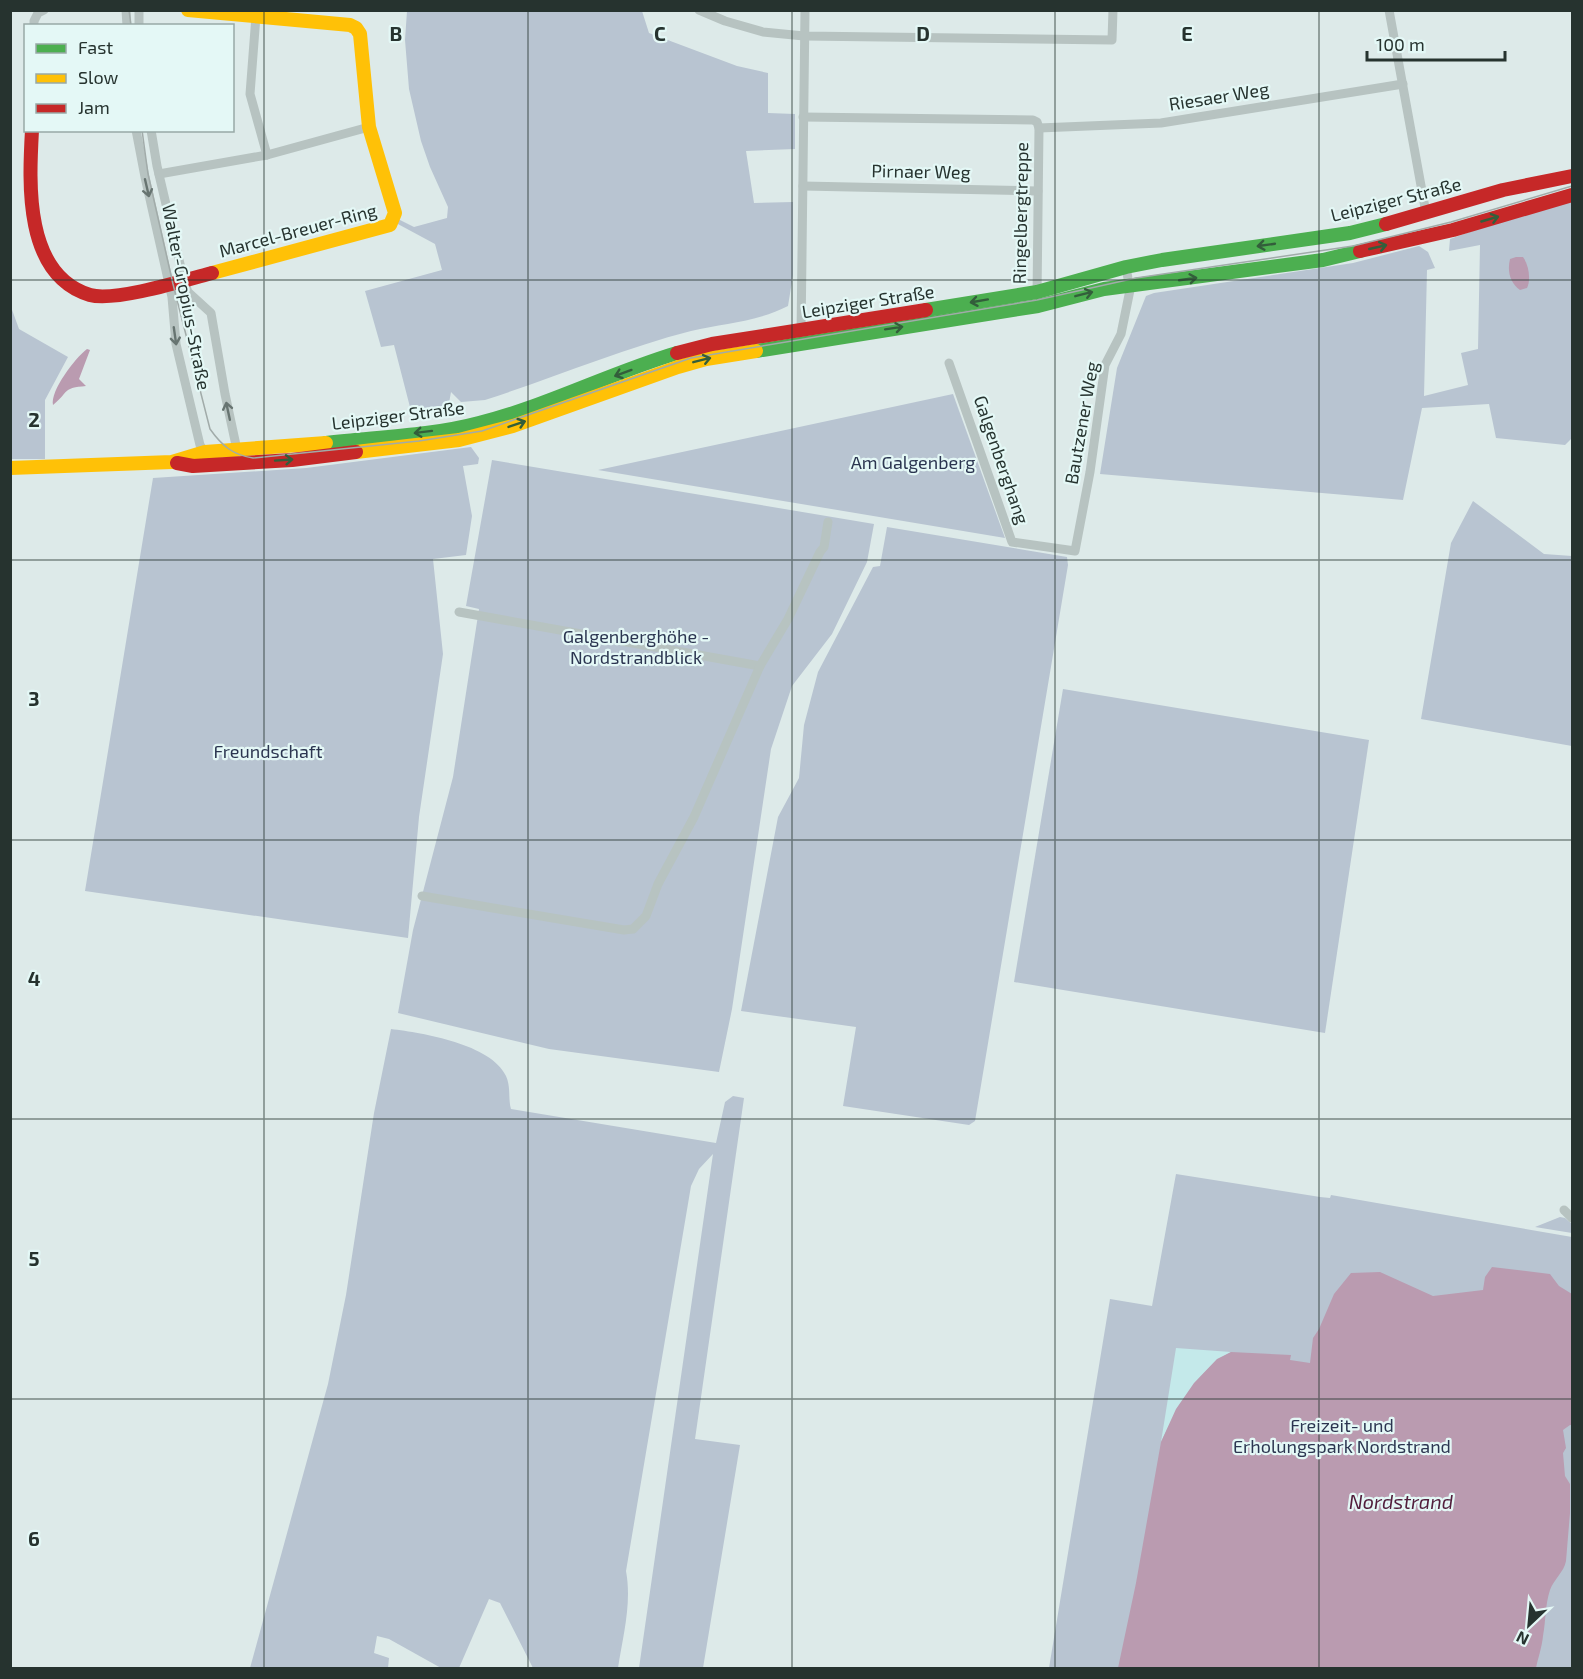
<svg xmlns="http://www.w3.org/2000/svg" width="1583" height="1679" viewBox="0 0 1583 1679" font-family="'Exo 2',sans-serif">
<rect width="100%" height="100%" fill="#ddeae9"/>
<g fill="#b8c4d1">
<path d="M 407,11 L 642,11 L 649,33 L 737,66 L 768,73 L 768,113 L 795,114 L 795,149 L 746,151 L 754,203 L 793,202 L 793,275 L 788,306 C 757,322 724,323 691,331 C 621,349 553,378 485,400 L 461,402 L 451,392 L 449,403 C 437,410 425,418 411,411 L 394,345 L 381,347 L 365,291 L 442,270 L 435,244 L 396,223 L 398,219 L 414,227 L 447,218 L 448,207 L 430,167 L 421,141 L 409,89 L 405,40 Z"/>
<polygon points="1572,201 1572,438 1565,445 1496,438 1489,404 1422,408 1403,500 1100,474 1117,368 1146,296 1154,293 1353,263 1419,246 1428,252 1435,268 1427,270 1424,396 1468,385 1461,353 1478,349 1480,245 1449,251 1450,239 1503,220"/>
<polygon points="11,307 19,329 68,357 45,400 45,459 11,459"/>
<polygon points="953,394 1005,538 598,470"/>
<polygon points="471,447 479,458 478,464 463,466 472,516 466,555 433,559 443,654 419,817 408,938 85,891 153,478 306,468"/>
<polygon points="492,460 874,524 867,562 832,634 792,686 771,749 732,1009 719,1072 549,1049 398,1013 413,930 453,777 479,609 466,606"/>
<polygon points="1473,501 1544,554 1572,556 1572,746 1421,719 1451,543"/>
<polygon points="887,527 1067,557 1068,565 975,1121 969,1125 843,1106 856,1027 741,1011 778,817 799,778 804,725 818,672 873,567 880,566"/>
<polygon points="1063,689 1369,740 1325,1033 1014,982"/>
<path d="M 391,1029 C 423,1033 491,1044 506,1076 C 511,1087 508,1098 511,1109 L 716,1143 L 725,1102 L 733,1096 L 744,1098 L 695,1439 L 740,1445 L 703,1668 L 639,1668 L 713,1154 L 699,1169 L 691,1186 L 626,1571 C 632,1603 623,1636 618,1668 L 533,1668 L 500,1603 L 489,1599 L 459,1668 L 441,1668 L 389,1639 L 377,1636 L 374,1653 L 389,1658 L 388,1668 L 250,1668 L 328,1384 L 346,1295 L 374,1113 Z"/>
<polygon points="1176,1174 1320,1197 1330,1198 1331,1195 1572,1237 1572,1668 1049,1668 1110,1299 1152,1306"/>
<polygon points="1560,1217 1565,1218 1572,1224 1572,1233 1535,1227"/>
</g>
<path fill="#c4e9ea" d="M 1176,1348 L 1231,1352 C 1199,1368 1176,1410 1161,1442 Z"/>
<g fill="#ba9bb0">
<path d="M 1516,257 L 1523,257 C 1529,265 1531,280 1527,288 L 1520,290 C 1510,283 1507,271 1510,259 Z"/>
<path d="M 87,349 L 90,350 L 79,379 L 86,386 C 62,388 70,391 53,405 C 50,391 75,358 87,349 Z"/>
<path d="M 1492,1267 L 1550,1274 L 1559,1286 L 1572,1294 L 1572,1425 L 1570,1425 L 1563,1430 L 1566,1448 L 1563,1453 L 1565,1476 L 1570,1484 L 1570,1513 L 1566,1561 C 1564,1572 1554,1579 1550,1590 C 1545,1605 1546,1620 1543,1636 C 1542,1647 1538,1658 1536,1668 L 1118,1668 L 1136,1583 L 1161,1442 L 1176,1409 L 1194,1383 L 1217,1359 L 1231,1352 L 1291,1355 L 1290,1360 L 1310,1363 L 1313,1338 L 1319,1329 L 1334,1294 L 1351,1273 L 1380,1272 L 1433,1296 L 1483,1290 L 1485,1277 Z"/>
</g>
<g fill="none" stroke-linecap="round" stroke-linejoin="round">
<g stroke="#b7c3c1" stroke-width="9">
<polyline points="126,10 127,26"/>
<polyline points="139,10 139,26"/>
<polyline points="699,10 725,21 763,32 804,36 1112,40 1113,10"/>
<polyline points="1389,10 1426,213"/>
<polyline points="256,16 250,94 267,155"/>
<polyline points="34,26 34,21 38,13 44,10"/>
<polyline points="803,117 1033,120 1037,122 1039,128 1037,296"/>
<polyline points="1039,128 1161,123 1403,84"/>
<polyline points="136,130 145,177 172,297 176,344 200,445 207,455"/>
<polyline points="151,130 157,166 184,281 188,292 211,313 225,394 237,450 235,454"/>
<polyline points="159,174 267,155 369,127"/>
<polyline points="803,186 1038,191"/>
<polyline points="801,335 805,10"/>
<polyline points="949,363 1012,542 1075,551 1090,472 1105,365 1121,334 1130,290 1126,267"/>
<polyline points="459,612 760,666"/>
<polyline points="422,896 624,930 633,929 646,916 658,884 694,817 760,666 788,619 820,552 824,547 828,522"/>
<polyline points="1564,1210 1572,1218"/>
</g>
<g stroke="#4caf50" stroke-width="14">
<polyline points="926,310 1037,292 1126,267 1162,260 1350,233 1386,224"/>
<polyline points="756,351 1038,306 1104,289 1323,260 1360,251"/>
<path d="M 326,443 C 377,437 430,436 479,423 C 547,406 610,373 677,353"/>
</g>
<g stroke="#ffc107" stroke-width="14">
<polyline points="188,10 350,25 356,28 360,34 369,127 395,213 390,225 212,273"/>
<polyline points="356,452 459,440 513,426 678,367 706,359 756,351"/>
<polyline points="10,468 172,462 205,452 326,443"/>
</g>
<g stroke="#c62828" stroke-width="14">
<path d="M 32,130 C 29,184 24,275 90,295 C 115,302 186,280 212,273"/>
<polyline points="1386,224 1503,190 1572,176"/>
<polyline points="1360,251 1453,230 1572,195"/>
<polyline points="677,353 712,344 926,310"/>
<polyline points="177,463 193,466 292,460 356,452"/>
</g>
<g stroke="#a1aba9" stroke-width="1.5">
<polyline points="129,10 131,26"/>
<path d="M 142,130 L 148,174 L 173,284 L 210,429 C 222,446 233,455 253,458 L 419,441 L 482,431 L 691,358 L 1037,300 L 1136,278 L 1353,246 L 1451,222 L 1572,186"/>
</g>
</g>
<defs><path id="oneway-shaft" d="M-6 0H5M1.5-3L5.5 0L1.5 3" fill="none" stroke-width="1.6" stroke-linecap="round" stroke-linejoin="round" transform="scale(1.5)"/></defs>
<g stroke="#677471">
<use href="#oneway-shaft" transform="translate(147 188) rotate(77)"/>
<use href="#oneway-shaft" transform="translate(175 336) rotate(82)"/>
<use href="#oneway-shaft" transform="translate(228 411) rotate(-102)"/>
</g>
<g stroke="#335e3b">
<use href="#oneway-shaft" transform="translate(1490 219) rotate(-16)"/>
<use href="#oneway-shaft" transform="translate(1266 245) rotate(172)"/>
<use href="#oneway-shaft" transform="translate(1378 247) rotate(-13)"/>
<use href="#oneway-shaft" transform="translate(1188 279) rotate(-8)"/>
<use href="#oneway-shaft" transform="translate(1084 294) rotate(-14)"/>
<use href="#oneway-shaft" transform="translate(979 301) rotate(170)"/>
<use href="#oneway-shaft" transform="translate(894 328) rotate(-9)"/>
<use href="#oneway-shaft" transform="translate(702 360) rotate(-14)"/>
<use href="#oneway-shaft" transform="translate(623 373) rotate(160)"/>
<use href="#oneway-shaft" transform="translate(517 424) rotate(-19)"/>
<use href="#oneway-shaft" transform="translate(423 432) rotate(173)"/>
<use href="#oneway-shaft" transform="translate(284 460) rotate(-4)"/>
</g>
<path fill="none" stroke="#26332f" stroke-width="1.5" stroke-opacity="0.55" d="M 264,10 L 264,1668M 528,10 L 528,1668M 792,10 L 792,1668M 1055,10 L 1055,1668M 1319,10 L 1319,1668M 10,280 L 1572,280M 10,560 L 1572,560M 10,840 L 1572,840M 10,1119 L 1572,1119M 10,1399 L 1572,1399"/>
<g text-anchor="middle" stroke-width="4.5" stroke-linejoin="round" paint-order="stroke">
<g font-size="18" fill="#26332f" stroke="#e4f8f6">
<text transform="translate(1219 97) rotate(-9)" y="6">Riesaer Weg</text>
<text transform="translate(921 172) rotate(1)" y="6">Pirnaer Weg</text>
<text transform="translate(1396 200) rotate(-14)" y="6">Leipziger Straße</text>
<text transform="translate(1021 213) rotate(-89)" y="6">Ringelbergtreppe</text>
<text transform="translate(298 231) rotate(-15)" y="6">Marcel-Breuer-Ring</text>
<text transform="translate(186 297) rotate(79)" y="6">Walter-Gropius-Straße</text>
<text transform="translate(868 302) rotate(-9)" y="6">Leipziger Straße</text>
<text transform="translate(398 416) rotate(-7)" y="6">Leipziger Straße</text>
<text transform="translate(1082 423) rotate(-80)" y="6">Bautzener Weg</text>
<text transform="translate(1001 460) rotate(71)" y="6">Galgenberghang</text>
</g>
<g font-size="18" fill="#2b3550" stroke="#e4f8f6">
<text x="913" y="469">Am Galgenberg</text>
<text x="636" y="643">Galgenberghöhe -<tspan x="636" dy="21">Nordstrandblick</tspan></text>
<text x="268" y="758">Freundschaft</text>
<text x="1342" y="1432">Freizeit- und<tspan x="1342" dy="21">Erholungspark Nordstrand</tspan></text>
</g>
<g font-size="20" font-style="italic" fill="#521e3c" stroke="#e4f8f6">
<text x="1401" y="1509">Nordstrand</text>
</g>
</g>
<g font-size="20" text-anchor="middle" font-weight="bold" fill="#26332f" stroke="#e4f8f6" stroke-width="4.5" stroke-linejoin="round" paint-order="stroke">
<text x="396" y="41">B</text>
<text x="660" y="41">C</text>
<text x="923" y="41">D</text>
<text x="1187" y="41">E</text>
<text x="34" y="427">2</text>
<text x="34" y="706">3</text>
<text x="34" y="986">4</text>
<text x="34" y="1266">5</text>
<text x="34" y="1546">6</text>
</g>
<rect width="1583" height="1679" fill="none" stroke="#26332f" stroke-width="24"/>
<rect x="24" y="24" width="210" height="108" fill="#e4f8f6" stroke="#98a9a6" stroke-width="1.5"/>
<rect x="36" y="44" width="30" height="9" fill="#4caf50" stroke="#98a9a6" stroke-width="1.5"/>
<text x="78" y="54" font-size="18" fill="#26332f">Fast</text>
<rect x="36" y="74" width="30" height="9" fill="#ffc107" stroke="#98a9a6" stroke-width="1.5"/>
<text x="78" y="84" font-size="18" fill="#26332f">Slow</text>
<rect x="36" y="104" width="30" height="9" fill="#c62828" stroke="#98a9a6" stroke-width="1.5"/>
<text x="78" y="114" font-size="18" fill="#26332f">Jam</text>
<g transform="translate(1529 1625) rotate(206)" stroke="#e4f8f6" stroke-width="4.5" paint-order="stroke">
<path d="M0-4.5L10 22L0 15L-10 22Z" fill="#26332f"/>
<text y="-9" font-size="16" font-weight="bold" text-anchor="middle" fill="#26332f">N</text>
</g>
<path d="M1367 51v9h138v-9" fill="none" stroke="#26332f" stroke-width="3"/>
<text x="1376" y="51" font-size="18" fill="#26332f" stroke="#e4f8f6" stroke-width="4.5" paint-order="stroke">100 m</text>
</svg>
